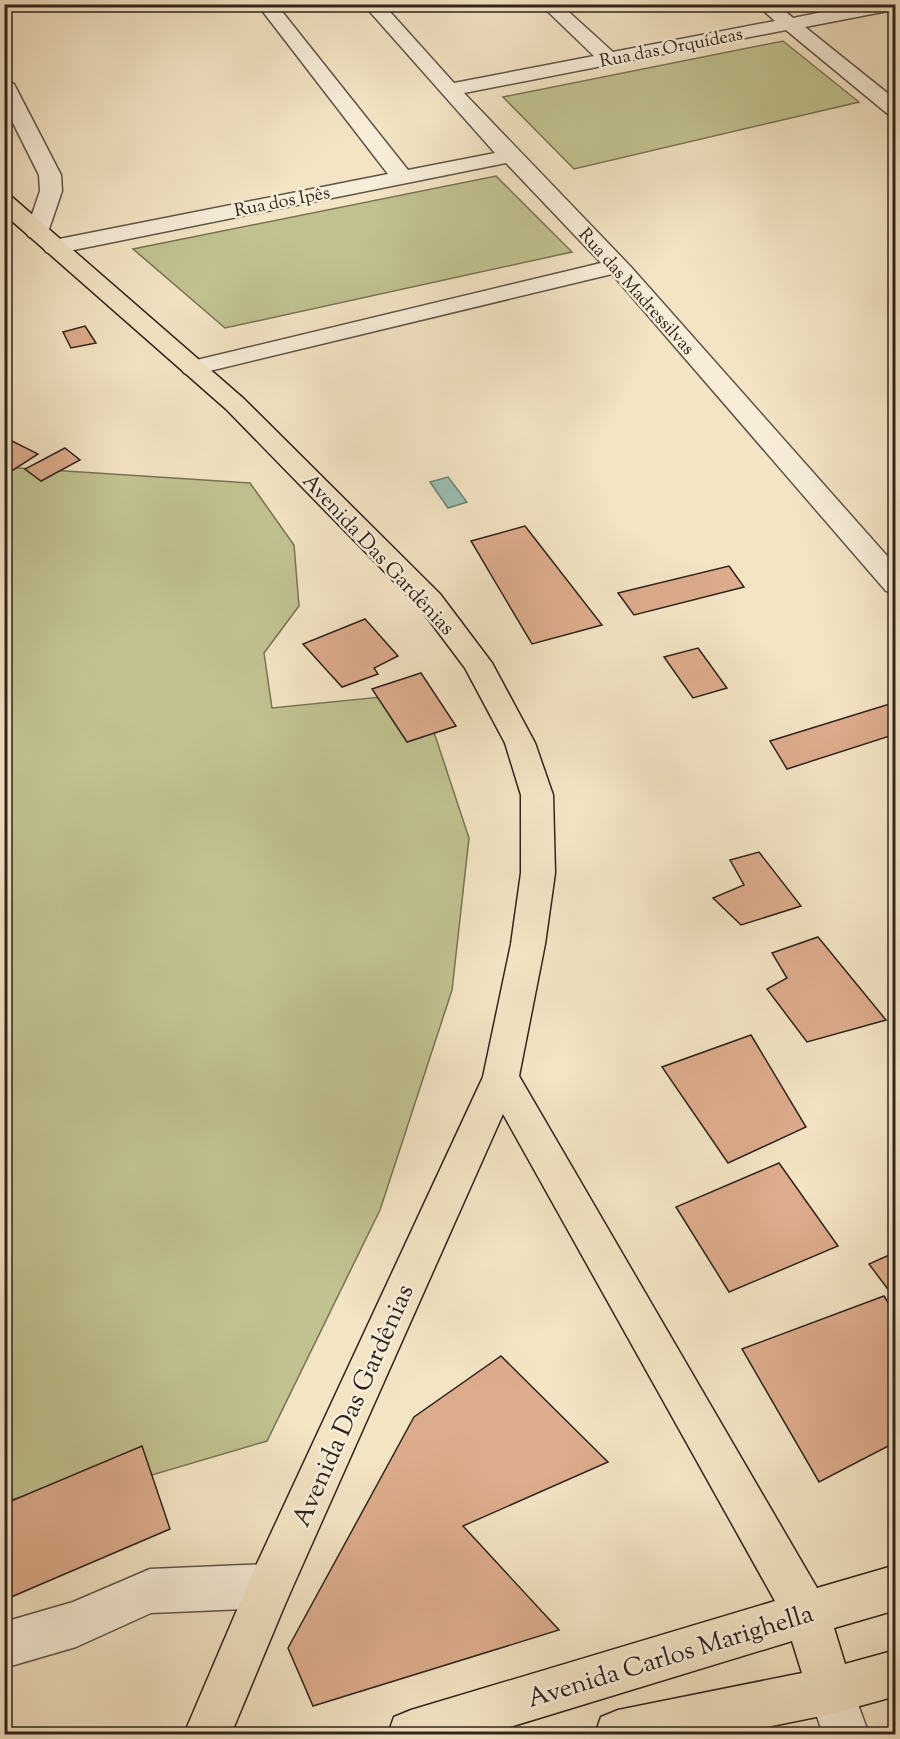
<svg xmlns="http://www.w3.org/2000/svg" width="900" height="1739" viewBox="0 0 900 1739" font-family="'Sorts Mill Goudy',serif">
<rect width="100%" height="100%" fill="#f3e4c4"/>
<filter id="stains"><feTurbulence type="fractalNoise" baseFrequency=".00333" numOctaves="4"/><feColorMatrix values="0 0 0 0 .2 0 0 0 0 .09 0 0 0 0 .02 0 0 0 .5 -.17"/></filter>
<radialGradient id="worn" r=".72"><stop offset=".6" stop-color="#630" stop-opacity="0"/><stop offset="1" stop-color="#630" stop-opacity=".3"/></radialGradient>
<g fill="#c1c290" stroke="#787357" stroke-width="1.5">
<polygon points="783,41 859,102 574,169 503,97"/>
<polygon points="496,176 572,252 225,328 133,249"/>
<polygon points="4,467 250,483 294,545 299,606 264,653 272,708 421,693 469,838 452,990 380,1210 267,1441 128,1482 5,1500"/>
</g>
<polygon fill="#9bbfb1" stroke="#708176" stroke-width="1.5" points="448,477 467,502 448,508 430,482"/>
<g fill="#ddac8c" stroke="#2f241e" stroke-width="1.5">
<polygon points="85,326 96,343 71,348 63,332"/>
<polygon points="4,437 38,454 7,474 4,473"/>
<polygon points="65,448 80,460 41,481 25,469"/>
<polygon points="525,526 602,625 532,644 471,541"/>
<polygon points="729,566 744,587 634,615 618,593"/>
<polygon points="365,619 398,656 374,668 378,674 342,687 303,644"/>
<polygon points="698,648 727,688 693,698 664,657"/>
<polygon points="421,673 456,726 407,742 372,689"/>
<polygon points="896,702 896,734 787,769 770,741"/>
<polygon points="759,852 801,906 741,925 713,898 744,885 730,860"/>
<polygon points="818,937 886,1020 807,1042 767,989 787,978 772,953"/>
<polygon points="751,1035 806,1127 728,1163 662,1067"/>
<polygon points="779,1163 838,1246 729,1292 676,1207"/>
<polygon points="896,1252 896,1300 869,1264"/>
<polygon points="884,1296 896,1315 896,1442 819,1482 742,1349"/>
<polygon points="501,1356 608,1462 463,1526 559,1630 313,1706 288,1648 414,1417"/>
<polygon points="142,1446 170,1529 4,1600 4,1504"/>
</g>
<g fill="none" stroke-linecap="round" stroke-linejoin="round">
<defs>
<g id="minor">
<polygon points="257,4 276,4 408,170 495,153 363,4 383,4 454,83 594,56 540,4 560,4 613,52 775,21 756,4 777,4 793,18 862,4 896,4 893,10 805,27 896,100 896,117 889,115 786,30 464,93 631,267 896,566 896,593 886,591 612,274 193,375 184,373 181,368 184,363 601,263 506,163 54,254 46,252 43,247 46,242 54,240 388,174"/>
<polygon points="4,78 14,84 61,175 62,191 48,232 45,237 29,237 26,232 40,191 39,175 4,105"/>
<polygon points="270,1564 286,1570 292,1586 286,1602 270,1608 151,1613 76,1647 4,1668 4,1622 73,1602 150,1569"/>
<polygon points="831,1668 847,1675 869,1734 823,1734 808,1691 815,1675"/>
</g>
<polygon id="major" points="4,196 12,197 244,399 440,594 492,663 535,743 553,795 555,873 545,944 519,1076 817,1588 896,1565 896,1610 834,1628 845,1664 896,1650 896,1696 831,1714 732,1734 595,1734 601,1717 618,1710 802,1673 792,1641 487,1734 388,1734 394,1717 411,1710 775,1601 503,1114 286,1602 231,1734 184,1734 254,1570 483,1077 511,944 521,873 521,795 505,743 465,668 420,608 226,409 4,214"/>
</defs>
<use href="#minor" stroke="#605448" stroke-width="3"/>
<use href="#major" stroke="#2f241e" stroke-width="3"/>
<use href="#minor" fill="#f7edd9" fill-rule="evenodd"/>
<use href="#major" fill="#f3e4c4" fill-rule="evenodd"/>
</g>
<g text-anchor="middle" stroke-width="5" stroke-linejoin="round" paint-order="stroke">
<g font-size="18" fill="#2f241e" stroke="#f7edd9">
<text transform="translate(671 47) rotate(-11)" y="6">Rua das Orquídeas</text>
<text transform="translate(282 201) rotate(-11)" y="6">Rua dos Ipês</text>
<text transform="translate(637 291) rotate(48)" y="6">Rua das Madressilvas</text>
</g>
<g font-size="21" fill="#2f241e" stroke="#f7edd9">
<text transform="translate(379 554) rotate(47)" y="7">Avenida Das Gardênias</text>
</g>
<g font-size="26" fill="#2f241e" stroke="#f7edd9">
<text transform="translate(352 1405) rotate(-66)" y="9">Avenida Das Gardênias</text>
<text transform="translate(670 1655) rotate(-17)" y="9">Avenida Carlos Marighella</text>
</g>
</g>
<rect width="900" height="1739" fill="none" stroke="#f3e4c4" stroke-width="24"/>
<rect x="6" y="6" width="888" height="1727" fill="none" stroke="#2f241e" stroke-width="3"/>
<rect x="12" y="12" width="876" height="1715" fill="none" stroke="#2f241e" stroke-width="1.5"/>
<rect width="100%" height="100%" filter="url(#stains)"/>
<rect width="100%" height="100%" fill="url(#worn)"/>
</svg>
